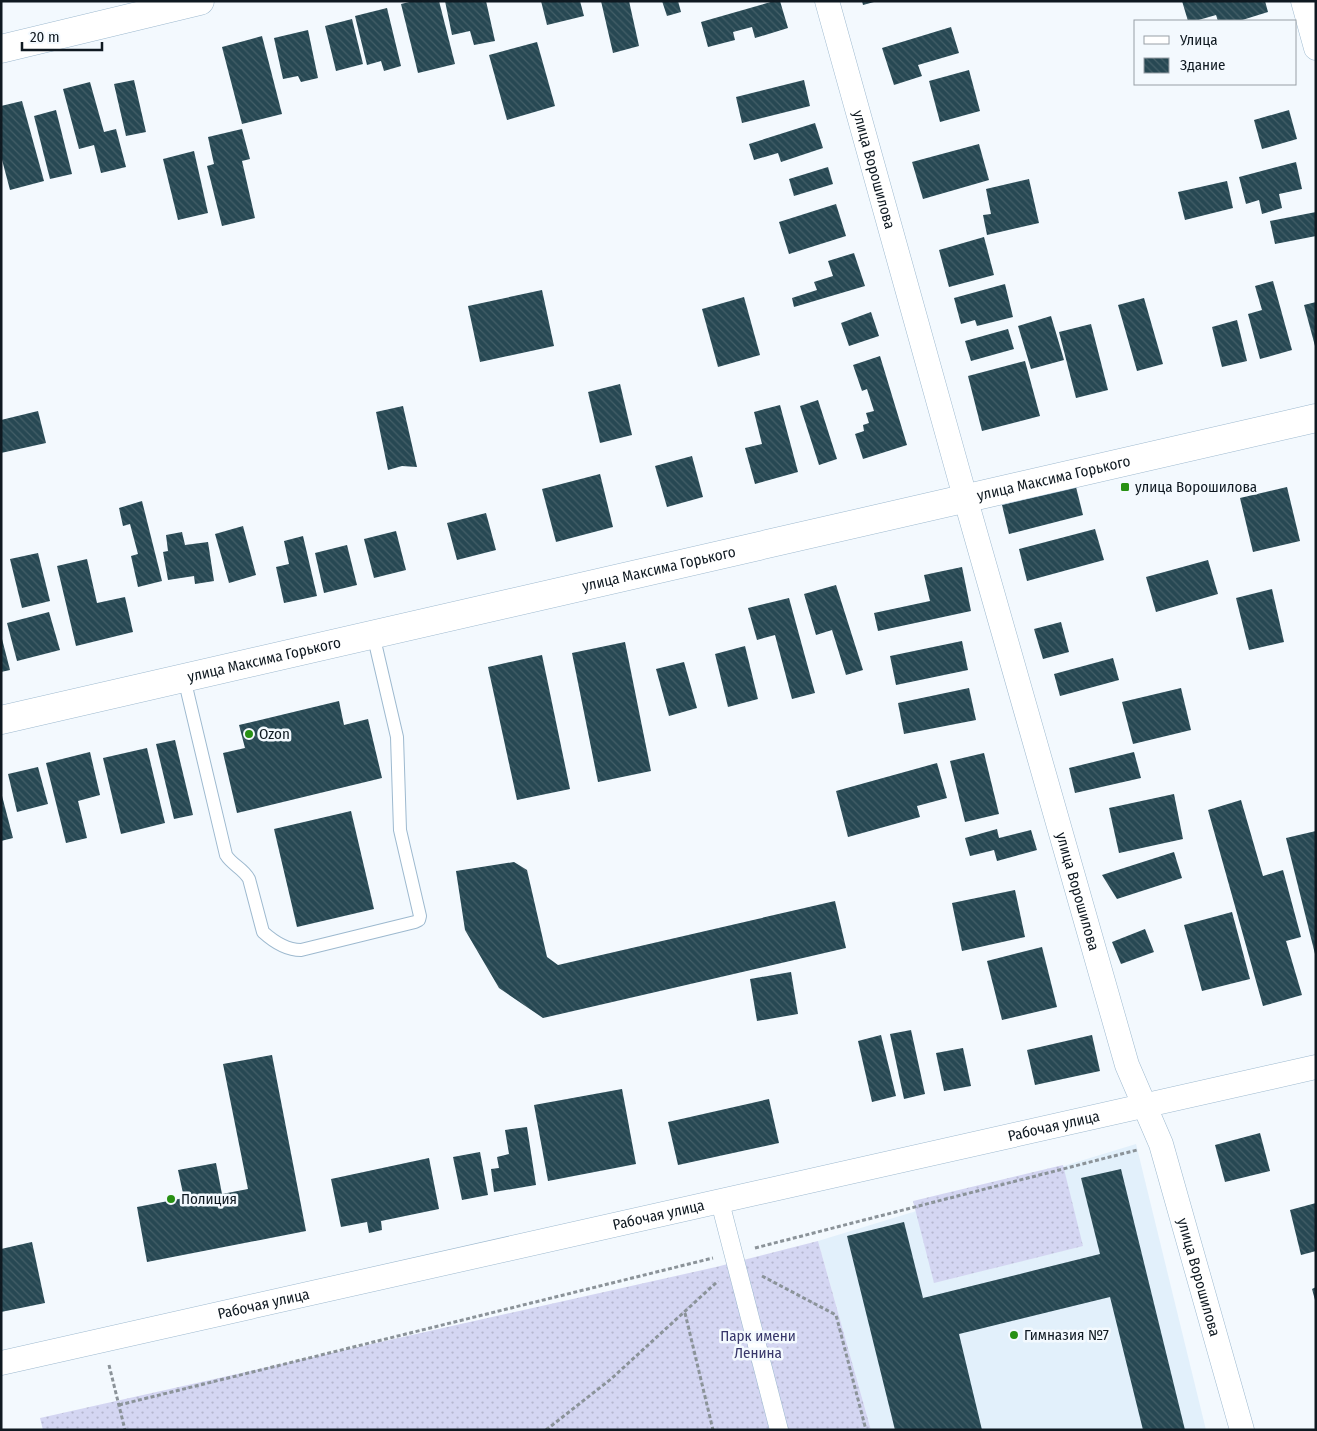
<svg xmlns="http://www.w3.org/2000/svg" width="1317" height="1431" viewBox="0 0 1317 1431" font-family="'Fira Sans Condensed',sans-serif">
<defs>
<pattern id="grass-dots" width="8" height="8" patternUnits="userSpaceOnUse" patternTransform="scale(1.25)"><rect width="8" height="8" fill="#d4d6f2"/><path d="M2 2h.1M6 6h.1" fill="none" stroke="#b5b7cf" stroke-width="1.8" stroke-linecap="round"/></pattern>
<pattern id="building-back-hatch" width="6" height="6" patternUnits="userSpaceOnUse" patternTransform="scale(1.25)"><rect width="6" height="6" fill="#274853"/><path d="M-1 5l2 2M0 0l6 6M5-1l2 2" fill="none" stroke="#445f68"/></pattern>
</defs>
<rect width="100%" height="100%" fill="#f3f9fe"/>
<polygon fill="#e2f0fb" points="1136,1144 1206,1430 871,1430 818,1241"/>
<g fill="url(#grass-dots)">
<polygon points="1063,1165 1083,1246 934,1283 913,1201"/>
<polygon points="818,1241 871,1430 43,1430 40,1418 716,1267"/>
</g>
<g fill="url(#building-back-hatch)">
<polygon points="413,1 439,1 455,64 418,73 401,4"/>
<polygon points="445,1 486,1 495,41 474,45 470,31 452,35"/>
<polygon points="541,1 580,1 584,16 547,25"/>
<polygon points="601,1 629,1 639,46 613,53"/>
<polygon points="662,1 678,1 681,12 667,16"/>
<polygon points="774,1 780,1 788,28 755,38 752,27 733,32 735,40 708,47 701,22"/>
<polygon points="862,1 874,1 874,2 863,5"/>
<polygon points="1182,1 1265,1 1268,12 1239,21 1218,21 1216,15 1195,21 1188,21"/>
<polygon points="387,8 401,66 384,71 381,61 367,65 355,16"/>
<polygon points="352,19 363,64 336,71 325,26"/>
<polygon points="951,27 959,53 918,65 922,76 894,85 882,48"/>
<polygon points="308,30 318,78 301,82 298,76 283,79 274,38"/>
<polygon points="262,36 282,114 242,124 222,47"/>
<polygon points="537,42 555,106 507,120 489,55"/>
<polygon points="969,70 980,111 940,122 929,81"/>
<polygon points="134,80 146,132 126,136 114,84"/>
<polygon points="804,80 810,106 742,123 736,97"/>
<polygon points="90,82 104,132 116,129 126,167 101,173 94,145 79,149 63,89"/>
<polygon points="22,101 44,181 10,190 1,156 1,106"/>
<polygon points="56,110 72,174 50,179 34,116"/>
<polygon points="1289,110 1297,139 1262,149 1254,120"/>
<polygon points="815,123 823,148 781,162 778,153 754,160 749,144"/>
<polygon points="242,129 250,159 242,161 255,218 222,226 207,166 214,164 208,137"/>
<polygon points="979,144 989,180 923,199 912,162"/>
<polygon points="194,151 208,213 178,220 163,159"/>
<polygon points="1296,162 1302,189 1279,194 1282,208 1262,214 1259,200 1246,204 1239,177"/>
<polygon points="828,167 833,184 794,196 789,179"/>
<polygon points="1029,179 1039,223 987,235 983,215 991,214 986,189"/>
<polygon points="1227,181 1233,208 1185,220 1178,192"/>
<polygon points="836,204 846,236 789,254 779,222"/>
<polygon points="1316,212 1316,236 1275,244 1270,221"/>
<polygon points="984,237 994,275 949,287 939,250"/>
<polygon points="854,253 865,286 794,307 792,298 817,290 814,282 833,276 828,261"/>
<polygon points="1273,281 1292,350 1260,359 1248,314 1262,310 1255,286"/>
<polygon points="1005,284 1013,317 977,326 975,320 961,324 954,298"/>
<polygon points="542,290 554,346 480,362 468,306"/>
<polygon points="744,297 760,355 718,367 702,309"/>
<polygon points="1144,298 1163,364 1137,371 1118,305"/>
<polygon points="1316,302 1316,346 1315,346 1304,305"/>
<polygon points="871,312 879,336 849,346 841,323"/>
<polygon points="1051,316 1064,360 1031,369 1018,326"/>
<polygon points="1237,320 1247,361 1222,367 1212,327"/>
<polygon points="1091,324 1108,390 1076,398 1059,332"/>
<polygon points="1008,329 1014,349 971,361 965,341"/>
<polygon points="880,356 907,445 863,459 855,434 864,431 863,425 869,423 866,413 874,411 867,389 862,391 853,365"/>
<polygon points="1025,361 1040,416 982,431 968,376"/>
<polygon points="620,384 632,435 600,443 588,392"/>
<polygon points="818,400 837,459 819,465 800,406"/>
<polygon points="780,405 798,472 755,484 745,448 762,444 754,412"/>
<polygon points="403,406 417,467 402,466 388,470 376,412"/>
<polygon points="38,411 46,443 1,453 1,420"/>
<polygon points="692,456 703,497 667,507 655,466"/>
<polygon points="600,474 613,527 556,542 542,489"/>
<polygon points="1076,487 1083,515 1009,534 1002,505"/>
<polygon points="1287,487 1300,541 1253,552 1240,498"/>
<polygon points="142,501 162,581 138,587 131,556 138,554 130,524 123,526 119,508"/>
<polygon points="486,513 496,550 457,560 447,523"/>
<polygon points="243,526 256,575 229,583 215,534"/>
<polygon points="1095,529 1104,560 1027,581 1019,549"/>
<polygon points="396,531 406,570 374,578 364,539"/>
<polygon points="182,532 185,545 208,542 214,581 195,584 194,576 168,580 163,552 168,551 166,535"/>
<polygon points="303,536 317,596 284,603 276,567 289,564 284,541"/>
<polygon points="347,545 357,585 324,593 315,553"/>
<polygon points="38,553 50,601 22,608 10,559"/>
<polygon points="87,559 97,603 125,597 133,632 76,646 57,566"/>
<polygon points="1208,560 1218,594 1156,612 1146,577"/>
<polygon points="962,567 971,611 878,631 874,613 930,601 924,575"/>
<polygon points="836,585 863,670 846,675 832,630 816,635 804,594"/>
<polygon points="1272,589 1284,642 1249,650 1236,598"/>
<polygon points="789,598 815,693 792,699 775,635 757,640 748,608"/>
<polygon points="49,612 60,650 17,661 7,623"/>
<polygon points="1061,622 1069,652 1043,659 1034,629"/>
<polygon points="1,635 10,670 1,672"/>
<polygon points="962,641 968,670 896,685 890,656"/>
<polygon points="625,642 651,771 598,782 572,653"/>
<polygon points="745,646 758,699 728,707 715,654"/>
<polygon points="542,655 570,789 517,800 488,667"/>
<polygon points="1113,658 1119,680 1060,696 1054,674"/>
<polygon points="684,662 697,708 669,716 656,669"/>
<polygon points="969,688 976,720 904,734 898,703"/>
<polygon points="1181,688 1191,730 1133,744 1122,702"/>
<polygon points="339,701 344,725 368,719 382,778 237,813 223,753 245,748 239,725"/>
<polygon points="175,740 193,815 174,819 156,744"/>
<polygon points="147,748 165,823 121,834 103,758"/>
<polygon points="90,752 100,795 78,801 87,838 66,843 46,763"/>
<polygon points="1134,752 1141,778 1075,793 1069,768"/>
<polygon points="984,753 999,814 965,822 950,761"/>
<polygon points="937,763 947,798 917,806 920,817 848,837 836,791"/>
<polygon points="38,767 48,804 17,812 8,774"/>
<polygon points="1,792 13,838 1,841"/>
<polygon points="1174,794 1183,839 1119,853 1109,808"/>
<polygon points="1241,800 1263,876 1283,870 1301,937 1286,941 1302,995 1263,1006 1208,810"/>
<polygon points="351,811 374,909 297,927 274,829"/>
<polygon points="997,829 999,838 1031,830 1037,850 997,861 994,850 970,856 965,838"/>
<polygon points="1316,831 1316,954 1315,954 1286,838"/>
<polygon points="1174,852 1182,878 1117,899 1102,875"/>
<polygon points="514,862 527,870 547,957 558,965 835,901 846,948 543,1018 499,988 465,930 456,871"/>
<polygon points="1015,890 1025,937 962,951 952,903"/>
<polygon points="1232,912 1250,979 1202,991 1184,925"/>
<polygon points="1145,929 1154,952 1121,964 1112,942"/>
<polygon points="1042,947 1057,1007 1002,1020 987,961"/>
<polygon points="791,972 798,1014 757,1021 750,979"/>
<polygon points="911,1030 925,1094 904,1099 890,1034"/>
<polygon points="881,1035 896,1096 872,1102 858,1041"/>
<polygon points="1092,1035 1100,1071 1035,1085 1027,1050"/>
<polygon points="963,1048 971,1086 944,1091 936,1053"/>
<polygon points="272,1055 306,1231 147,1262 137,1207 184,1198 178,1170 216,1163 222,1194 248,1189 223,1064"/>
<polygon points="622,1089 636,1164 548,1181 534,1105"/>
<polygon points="769,1099 779,1143 678,1165 668,1122"/>
<polygon points="527,1127 536,1185 494,1192 491,1169 499,1168 497,1157 509,1154 505,1130"/>
<polygon points="1260,1133 1270,1171 1225,1182 1215,1145"/>
<polygon points="480,1152 488,1195 462,1200 453,1157"/>
<polygon points="429,1158 439,1209 381,1221 382,1230 369,1233 367,1222 341,1227 331,1179"/>
<polygon points="1121,1169 1185,1430 1143,1430 1110,1297 959,1334 982,1430 895,1430 847,1236 904,1222 923,1298 1100,1254 1081,1178"/>
<polygon points="1316,1203 1316,1251 1301,1255 1290,1210"/>
<polygon points="32,1242 45,1303 1,1312 1,1249"/>
<polygon points="1316,1287 1316,1300 1315,1300 1312,1289"/>
</g>
<g fill="none" stroke-linecap="round" stroke-linejoin="round">
<defs>
<path id="service" d="M 184,678 L 226,855 C 232,865 243,868 249,879 L 263,932 C 274,942 286,950 301,950 L 415,922 L 419,920 L 420,916 L 400,830 L 397,737 L 373,634"/>
<polyline id="pedestrian" points="720,1202 779,1430"/>
<g id="minor">
<path id="s1" d="M 827,1 L 965,497 L 1127,1065 L 1161,1144 L 1242,1430"/>
<polyline points="1303,1 1316,48"/>
<path id="s2" d="M 1,1363 L 1316,1067"/>
</g>
<g id="secondary">
<polyline points="1,49 200,1"/>
<path id="s3" d="M 1,720 L 1316,418"/>
</g>
</defs>
<use href="#service" stroke="#9db9cf" stroke-width="14"/>
<use href="#pedestrian" stroke="#9db9cf" stroke-width="19"/>
<use href="#minor" stroke="#9db9cf" stroke-width="25"/>
<use href="#secondary" stroke="#9db9cf" stroke-width="29"/>
<g stroke="#8b9399" stroke-width="3" stroke-dasharray="4 2.5" stroke-linecap="butt">
<polyline points="755,1248 1137,1150"/>
<polyline points="762,1276 836,1315 866,1430"/>
<polyline points="685,1313 713,1430"/>
<polyline points="109,1365 125,1430"/>
<polyline points="119,1405 713,1258"/>
<polyline points="546,1430 611,1379 718,1281"/>
</g>
<use href="#service" stroke="#fff" stroke-width="12"/>
<use href="#pedestrian" stroke="#fff" stroke-width="18"/>
<use href="#minor" stroke="#fff" stroke-width="24"/>
<use href="#secondary" stroke="#fff" stroke-width="28"/>
</g>
<g fill="#279013" stroke="#f3f9fe" stroke-width="2">
<rect x="1120" y="482" width="10" height="10" rx="2.5"/>
<circle cx="249" cy="734" r="5"/>
<circle cx="171" cy="1199" r="5"/>
<circle cx="1014" cy="1335" r="5"/>
</g>
<g text-anchor="middle" stroke-width="5" stroke-linejoin="round" paint-order="stroke">
<g font-size="15" fill="#0f1921" stroke="#f3f9fe">
<text dy="5" stroke="none"><textPath href="#s1" startOffset="175">улица Ворошилова</textPath></text>
<text dy="5" stroke="none"><textPath href="#s3" startOffset="1080">улица Максима Горького</textPath></text>
<text dy="5" stroke="none"><textPath href="#s3" startOffset="675">улица Максима Горького</textPath></text>
<text dy="5" stroke="none"><textPath href="#s3" startOffset="270">улица Максима Горького</textPath></text>
<text dy="5" stroke="none"><textPath href="#s1" startOffset="925">улица Ворошилова</textPath></text>
<text dy="5" stroke="none"><textPath href="#s2" startOffset="1079">Рабочая улица</textPath></text>
<text dy="5" stroke="none"><textPath href="#s2" startOffset="674">Рабочая улица</textPath></text>
<text dy="5" stroke="none"><textPath href="#s1" startOffset="1330">улица Ворошилова</textPath></text>
<text dy="5" stroke="none"><textPath href="#s2" startOffset="269">Рабочая улица</textPath></text>
</g>
<g font-size="15" fill="#0f1921" stroke="#f3f9fe" text-anchor="start">
<text x="1135" y="492">улица Ворошилова</text>
<text x="259" y="739">Ozon</text>
<text x="181" y="1204">Полиция</text>
<text x="1024" y="1340">Гимназия №7</text>
</g>
<g font-size="15" fill="#38376a" stroke="#f3f9fe">
<text x="758" y="1341">Парк имени<tspan x="758" dy="17">Ленина</tspan></text>
</g>
</g>
<rect width="1317" height="1431" fill="none" stroke="#0f1921" stroke-width="5"/>
<rect x="1134" y="20" width="162" height="65" fill="#f3f9fe" stroke="#989fa6"/>
<rect x="1144" y="36" width="25" height="8" fill="#ffffff" stroke="#989fa6"/>
<text x="1180" y="45" font-size="15" fill="#0f1921">Улица</text>
<rect x="1144" y="58" width="25" height="15" fill="url(#building-back-hatch)" stroke="#989fa6"/>
<text x="1180" y="70" font-size="15" fill="#0f1921">Здание</text>
<path d="M22 42v8h80v-8" fill="none" stroke="#0f1921" stroke-width="2.5"/>
<text x="30" y="42" font-size="15" fill="#0f1921" stroke="#f3f9fe" stroke-width="4" paint-order="stroke">20 m</text>
</svg>
